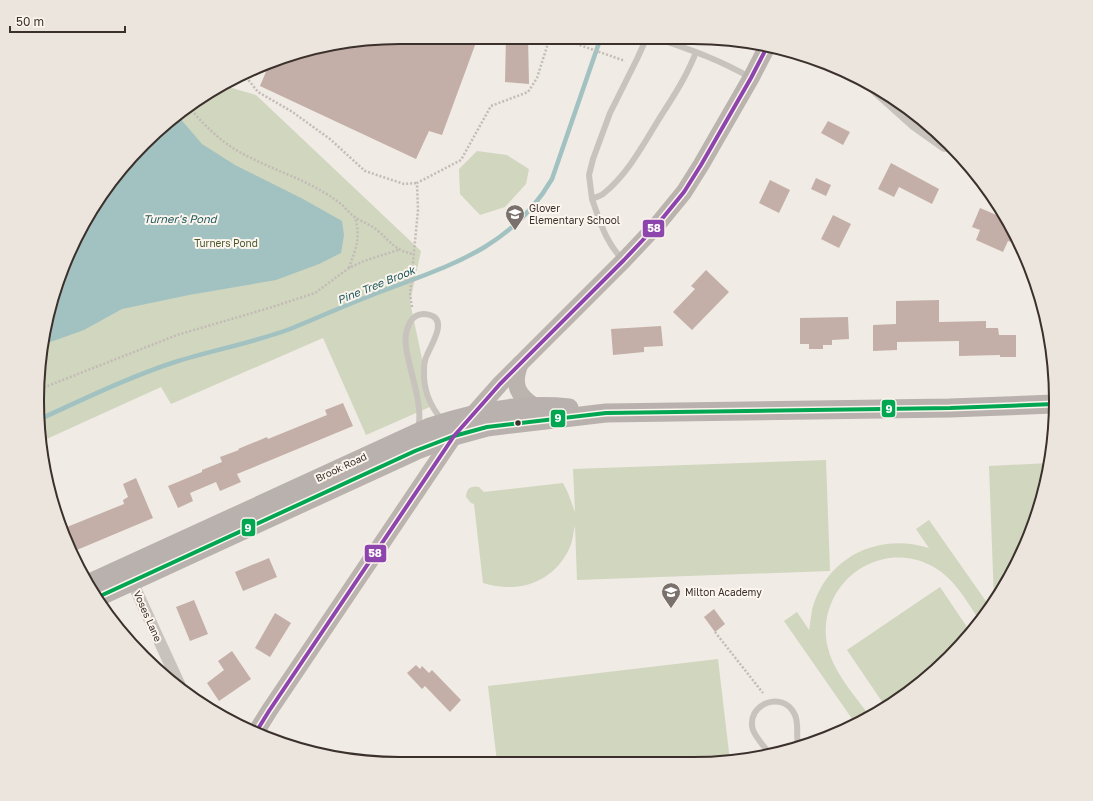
<svg xmlns="http://www.w3.org/2000/svg" width="1093" height="801" viewBox="0 0 1093 801" font-family="'Golos Text',sans-serif">
<rect width="100%" height="100%" fill="#f0ebe5"/>
<g fill="#d1d6bf">
<polygon points="225,86 256,95 421,251 410,302 432,406 366,435 323,338 171,404 161,387 40,442 40,353 74,240 127,161 199,98"/>
<polygon points="477,151 507,155 529,169 526,184 505,207 480,215 460,194 459,169"/>
<path d="M 826,460 L 830,571 L 577,580 L 575,526 C 573,533 573,540 570,547 C 554,583 518,594 483,583 L 474,504 L 471,503 L 466,497 C 466,489 471,485 479,487 L 484,492 L 563,483 L 568,493 L 575,512 L 573,469 Z"/>
<polygon points="1049,463 1037,517 1007,582 994,600 989,466"/>
<path d="M 929,520 L 990,607 L 980,621 C 966,600 953,576 930,565 C 874,538 814,589 828,648 C 833,671 855,696 869,715 L 855,723 L 784,621 L 797,612 L 809,630 C 811,621 811,611 814,603 C 831,554 882,533 929,548 L 916,529 Z"/>
<polygon points="940,587 971,633 966,640 914,689 885,706 847,650"/>
<polygon points="718,659 730,761 497,762 488,686"/>
</g>
<polygon fill="#a1c2c1" points="178,116 202,144 235,165 303,199 342,221 344,235 341,253 319,264 276,280 189,295 122,309 84,330 42,345 74,240 127,161"/>
<g fill="none" stroke-linecap="round" stroke-linejoin="round">
<path stroke="#a1c2c1" stroke-width="4.5" d="M 40,419 C 84,399 129,377 175,362 C 213,350 252,343 290,329 C 317,318 344,306 372,295 C 444,267 510,251 552,179 L 601,37"/>
</g>
<g fill="#c3afa7">
<polygon points="400,37 478,37 442,135 429,131 416,159 260,86 268,67 306,49"/>
<polygon points="506,37 528,37 529,84 505,82"/>
<polygon points="828,121 850,132 843,145 821,133"/>
<polygon points="891,163 939,189 932,204 899,187 894,197 878,189"/>
<polygon points="816,178 831,185 826,196 811,189"/>
<polygon points="770,180 790,190 779,213 759,203"/>
<polygon points="980,208 1006,219 1015,234 1011,242 1008,241 1003,252 976,240 980,230 972,227"/>
<polygon points="833,215 851,224 839,248 821,239"/>
<polygon points="706,270 729,292 692,330 673,312 695,289 691,286"/>
<polygon points="939,300 939,322 986,321 986,328 998,328 999,335 1016,335 1016,357 1000,357 1000,355 959,356 959,341 897,342 897,350 873,351 873,325 896,324 896,301"/>
<polygon points="848,317 849,339 832,340 832,345 823,345 823,349 809,349 809,344 800,344 800,318"/>
<polygon points="661,326 663,346 644,347 644,352 613,355 611,329"/>
<polygon points="343,403 353,426 237,474 241,482 220,491 216,482 190,493 193,501 178,508 168,486 202,472 202,470 222,462 220,457 239,450 238,449 267,437 268,439 327,415 325,410"/>
<polygon points="136,478 153,518 72,552 65,539 62,529 124,504 123,500 128,497 123,484"/>
<polygon points="269,558 277,577 243,591 235,572"/>
<polygon points="194,600 208,634 190,641 176,607"/>
<polygon points="714,609 725,624 715,632 704,617"/>
<polygon points="275,613 291,623 270,657 255,648"/>
<polygon points="232,651 251,679 219,701 207,683 224,670 218,661"/>
<polygon points="416,665 420,669 422,666 429,673 432,670 461,700 450,712 425,686 422,689 407,673"/>
</g>
<g fill="none" stroke-linecap="round" stroke-linejoin="round">
<g stroke="#c2bbb6" stroke-width="2.5" stroke-dasharray="2 2" stroke-linecap="butt">
<polyline points="557,37 625,61"/>
<polyline points="246,77 258,92 291,111 330,139 365,171 404,184 417,183"/>
<path d="M 189,107 C 202,123 218,139 236,150 C 270,170 309,179 341,204 C 346,208 350,214 356,218 C 363,222 371,225 377,230 C 391,242 395,251 414,254"/>
<path d="M 349,268 C 356,247 361,239 355,217"/>
<polyline points="412,307 410,294 418,210 417,183 461,160 491,106 528,92 537,78 550,37"/>
<polyline points="40,389 177,335 269,308 315,293 349,268 364,261 398,250"/>
<polyline points="715,632 763,693"/>
</g>
<g stroke="#c9c3be" stroke-width="6">
<path d="M 653,37 C 688,49 719,59 751,78"/>
<polyline points="592,199 589,175 593,159 610,113 637,59 647,37"/>
<path d="M 623,260 C 605,241 601,224 592,199 C 596,197 600,196 603,194 C 627,175 643,145 659,119 C 673,97 687,76 696,52"/>
<path d="M 418,428 C 424,406 409,370 406,347 C 404,331 410,309 430,315 C 448,320 431,345 427,355 C 425,359 424,365 424,370 C 423,389 430,406 442,420"/>
<path d="M 769,753 C 764,746 756,738 753,730 C 745,704 784,689 795,715 C 799,724 796,735 798,745"/>
</g>
<g stroke="#c9c3be" stroke-width="12">
<polyline points="875,89 914,124 945,146"/>
<polyline points="129,575 181,688"/>
</g>
<g stroke="#bab3ae" stroke-width="17">
<path d="M 520,364 C 512,384 517,396 536,407"/>
<polyline points="256,732 269,711 454,436 500,384 624,260 657,225 684,192 701,165 751,78 767,47"/>
</g>
<g stroke="#b8b1ad" stroke-width="19">
<path d="M 90,583 L 430,427 C 474,412 522,403 569,408"/>
<polyline points="98,597 415,451 454,436 487,427 606,413 950,408 1054,404"/>
</g>
<defs>
<polyline id="bus-1" points="98,597 415,451 454,436 487,427 606,413 950,408 1054,404"/>
<polyline id="bus-2" points="256,732 269,711 454,436 500,384 624,260 657,225 684,192 701,165 751,78 767,47"/>
</defs>
<use href="#bus-1" stroke="#fbf5ee" stroke-width="7"/>
<use href="#bus-2" stroke="#fbf5ee" stroke-width="7"/>
<use href="#bus-1" stroke="#00a651" stroke-width="4"/>
<use href="#bus-2" stroke="#8e44ad" stroke-width="4"/>
</g>
<defs>
<symbol id="school-pin" viewBox="-11 -11 22 30"><path d="M0 17L-7.5 6A9.5 9.5 0 1 1 7.5 6Z" fill="#7a716c" stroke="#fbf5ee"/><path d="M0-5L7-2L0 1L-7-2ZM-4 1L0 2.5L4 1V4Q0 6-4 4Z" fill="#fff"/></symbol>
</defs>
<g fill-rule="evenodd">
<use href="#school-pin" x="504" y="203" width="22" height="30"/>
<use href="#school-pin" x="660" y="581" width="22" height="30"/>
</g>
<circle fill="#3b302b" stroke="#fbf5ee" stroke-width="1.5" cx="518" cy="423" r="3.5"/>
<g text-anchor="middle" stroke-width="4" stroke-linejoin="round" paint-order="stroke">
<g font-size="10" fill="#3b302b" stroke="#fbf5ee" text-anchor="start">
<text x="529" y="212">Glover<tspan x="529" dy="12">Elementary School</tspan></text>
<text x="685" y="596">Milton Academy</text>
</g>
<g font-size="10" fill="#4a5a2e" stroke="#fbf5ee">
<text x="226" y="247">Turners Pond</text>
</g>
<g font-size="10" fill="#3b302b" stroke="#fbf5ee">
<text transform="translate(341 467) rotate(-25)" y="4">Brook Road</text>
<text transform="translate(148 616) rotate(66)" y="4">Voses Lane</text>
</g>
<g font-size="11" font-style="italic" fill="#1f5a5e" stroke="#fbf5ee">
<text x="180" y="223">Turner's Pond</text>
<text transform="translate(376 285) rotate(-22)" y="4">Pine Tree Brook</text>
</g>
</g>
<path d="M0 0H1093V801H0ZM400 44H693A356 356 0 0 1 1049 400V401A356 356 0 0 1 693 757H400A356 356 0 0 1 44 401V400A356 356 0 0 1 400 44Z" fill="#ece5de" fill-rule="evenodd"/>
<path fill="none" stroke="#3b302b" stroke-width="2" d="M400 44H693A356 356 0 0 1 1049 400V401A356 356 0 0 1 693 757H400A356 356 0 0 1 44 401V400A356 356 0 0 1 400 44Z"/>
<g stroke="#fbf5ee" stroke-width="1.5">
<rect x="642" y="219" width="23" height="19" rx="4" fill="#8e44ad"/>
<rect x="881" y="399" width="15" height="19" rx="4" fill="#00a651"/>
<rect x="550" y="409" width="16" height="19" rx="4" fill="#00a651"/>
<rect x="241" y="518" width="15" height="19" rx="4" fill="#00a651"/>
<rect x="364" y="544" width="23" height="19" rx="4" fill="#8e44ad"/>
</g>
<g font-size="11" text-anchor="middle" font-weight="bold" fill="#fff">
<text x="654" y="232">58</text>
<text x="889" y="413">9</text>
<text x="558" y="422">9</text>
<text x="248" y="532">9</text>
<text x="375" y="557">58</text>
</g>
<path d="M10 26v6h115v-6" fill="none" stroke="#3b302b" stroke-width="2"/>
<text x="16" y="26" font-size="12" fill="#3b302b" stroke="#fbf5ee" stroke-width="3" paint-order="stroke">50 m</text>
</svg>
